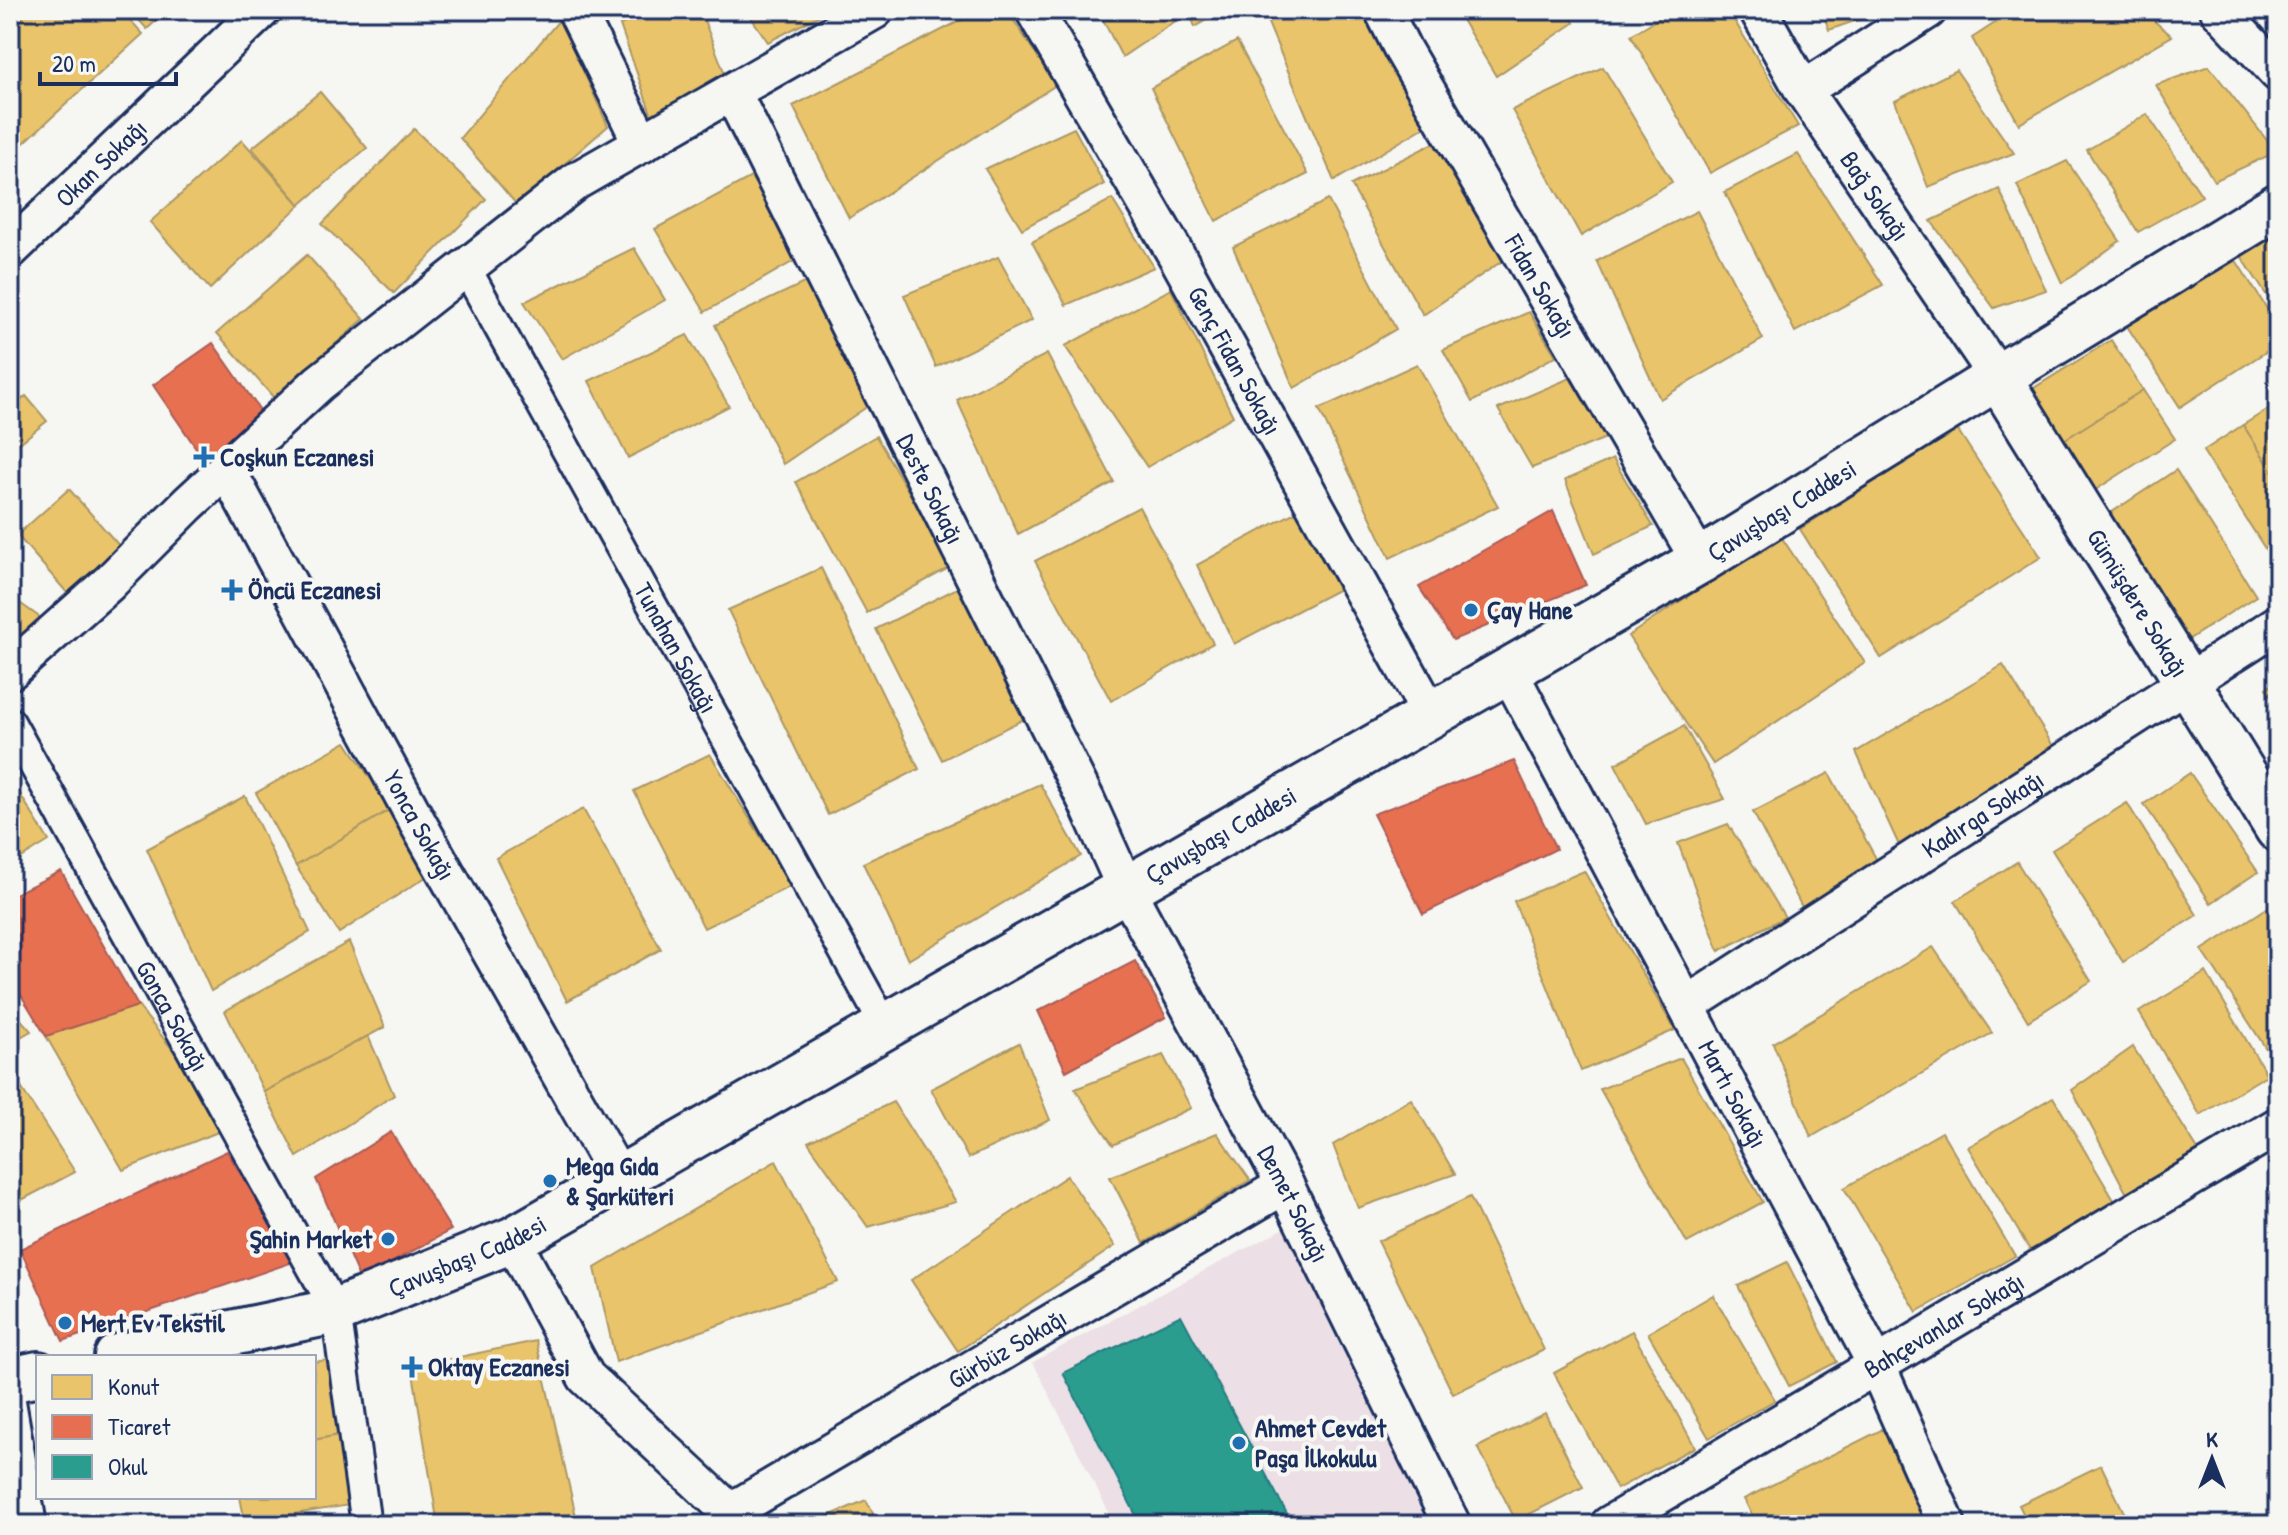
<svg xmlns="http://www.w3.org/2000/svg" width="2288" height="1535" viewBox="0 0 2288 1535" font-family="'Patrick Hand',sans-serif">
<rect width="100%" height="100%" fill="#f6f6f2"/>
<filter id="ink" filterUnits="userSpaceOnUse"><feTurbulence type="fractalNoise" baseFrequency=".0125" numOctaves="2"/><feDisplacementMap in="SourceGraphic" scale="16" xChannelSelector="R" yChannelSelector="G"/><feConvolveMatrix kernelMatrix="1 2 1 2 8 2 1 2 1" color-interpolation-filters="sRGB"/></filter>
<g filter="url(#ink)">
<polygon fill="#ecdfe6" points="1296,1222 1443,1525 1115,1525 1033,1362"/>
<g fill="#e9c46a" stroke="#ab9766" stroke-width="2">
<polygon points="30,10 121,10 143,34 16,150 10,144 10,28"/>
<polygon points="130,10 168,10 147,29"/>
<polygon points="655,10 700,10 732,92 652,116 620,25"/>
<polygon points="746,10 830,10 768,42"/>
<polygon points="981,10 1007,10 1056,85 849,218 793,106"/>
<polygon points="1098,10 1175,10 1180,18 1122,57"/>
<polygon points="1189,10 1222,10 1195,27"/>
<polygon points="1265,10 1367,10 1433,122 1334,181 1263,11"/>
<polygon points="1456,10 1568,10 1574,23 1496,76"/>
<polygon points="1672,10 1728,10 1798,126 1710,173 1631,35"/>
<polygon points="1822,10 1886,10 1829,30"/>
<polygon points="2015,10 2141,10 2172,36 2019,124 1972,38"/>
<polygon points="560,19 608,126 517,205 460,138"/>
<polygon points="1237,41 1308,174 1216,221 1151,88"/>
<polygon points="2209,66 2276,152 2214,181 2156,85"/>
<polygon points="1603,67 1672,182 1581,236 1512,110"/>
<polygon points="1956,70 2014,153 1928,187 1895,101"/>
<polygon points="320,92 367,148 300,205 252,148"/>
<polygon points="2147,114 2202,196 2138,232 2087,150"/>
<polygon points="1074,128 1104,184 1022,229 985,169"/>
<polygon points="414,129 486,199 394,293 322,224"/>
<polygon points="242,140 300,205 210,289 150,222"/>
<polygon points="1440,140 1508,257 1423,315 1351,185"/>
<polygon points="1798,154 1883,285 1795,332 1725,192"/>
<polygon points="2067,161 2120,241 2062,283 2017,185"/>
<polygon points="751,177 801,257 705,312 655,229"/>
<polygon points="1999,189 2046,290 1994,308 1931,221"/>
<polygon points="1112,199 1154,267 1066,305 1032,242"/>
<polygon points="1328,200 1396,329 1294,388 1233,247"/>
<polygon points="1697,211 1763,339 1660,399 1597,261"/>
<polygon points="2278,226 2278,313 2238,251"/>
<polygon points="634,248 665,300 562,359 524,302"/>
<polygon points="2230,251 2278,326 2278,344 2180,407 2123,320"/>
<polygon points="307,255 364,319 274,398 217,333"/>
<polygon points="998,257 1032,320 936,367 904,295"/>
<polygon points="806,282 874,402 783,464 715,325"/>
<polygon points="1171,289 1233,416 1147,467 1065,346"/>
<polygon points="1529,312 1556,356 1472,402 1443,350"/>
<polygon points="687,335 729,406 628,458 589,381"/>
<polygon points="2111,340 2143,390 2053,447 2021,396"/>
<polygon points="1047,354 1114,482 1018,534 957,400"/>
<polygon points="1417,364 1498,506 1390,558 1319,409"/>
<polygon points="1570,378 1606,438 1532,468 1498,409"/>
<polygon points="2143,390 2175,439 2086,496 2053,447"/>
<polygon points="26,396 47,421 10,451 10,409"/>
<polygon points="2278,403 2278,480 2243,425"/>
<polygon points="2243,425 2278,480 2278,569 2203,451"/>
<polygon points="1957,429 2041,557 1881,658 1800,529"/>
<polygon points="876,436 952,566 867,613 796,482"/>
<polygon points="1613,459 1653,526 1594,554 1565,480"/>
<polygon points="2176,470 2256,596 2183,643 2103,518"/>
<polygon points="69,489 122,549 69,595 17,535"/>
<polygon points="1139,507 1213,643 1111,701 1035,561"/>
<polygon points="1297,511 1343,587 1234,644 1197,565"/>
<polygon points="1780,535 1865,663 1713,764 1628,636"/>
<polygon points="821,568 919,769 828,815 728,610"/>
<polygon points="963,585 1034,714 942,760 876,629"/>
<polygon points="10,596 45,621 10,650"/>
<polygon points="2003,665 2060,757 1903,854 1856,752"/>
<polygon points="2278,680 2278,707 2266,688"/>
<polygon points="1684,726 1725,799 1646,824 1615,764"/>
<polygon points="346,742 391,809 296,866 256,793"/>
<polygon points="710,754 791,886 704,928 634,791"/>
<polygon points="1829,773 1879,864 1803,909 1753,812"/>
<polygon points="2190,773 2258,872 2211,903 2144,804"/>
<polygon points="10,778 49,841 10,865"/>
<polygon points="1040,784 1081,856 908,960 863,863"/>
<polygon points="245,796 310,932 211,991 147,849"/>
<polygon points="2127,803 2197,915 2123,962 2052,850"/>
<polygon points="391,809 429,875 339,933 296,866"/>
<polygon points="583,809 661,949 567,1001 496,858"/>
<polygon points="1728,824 1785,917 1719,951 1678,843"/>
<polygon points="2017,862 2091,981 2028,1021 1955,901"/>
<polygon points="1584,871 1675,1030 1581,1071 1514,901"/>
<polygon points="2267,908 2278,924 2278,1067 2202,950"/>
<polygon points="349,942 385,1027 264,1092 225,1011"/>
<polygon points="1933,947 1992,1033 1811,1137 1773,1043"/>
<polygon points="2206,972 2267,1075 2200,1115 2139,1012"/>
<polygon points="138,1006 233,1126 123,1170 46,1036"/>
<polygon points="10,1007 31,1031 10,1043"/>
<polygon points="368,1036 394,1095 297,1157 264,1092"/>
<polygon points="1019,1043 1050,1120 968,1158 931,1089"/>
<polygon points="2133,1047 2198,1150 2127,1194 2072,1090"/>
<polygon points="1163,1055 1191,1108 1113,1145 1075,1089"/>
<polygon points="1681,1058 1763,1202 1687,1243 1600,1089"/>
<polygon points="10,1070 75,1172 10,1206"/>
<polygon points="2053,1097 2115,1202 2031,1252 1968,1147"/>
<polygon points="1411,1099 1455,1174 1358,1208 1333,1145"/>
<polygon points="893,1102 956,1202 868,1227 808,1142"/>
<polygon points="1942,1132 2015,1256 1917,1312 1844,1188"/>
<polygon points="1217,1133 1250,1180 1144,1243 1110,1177"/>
<polygon points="776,1161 838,1282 616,1362 595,1268"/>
<polygon points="1067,1176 1115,1246 958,1351 911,1280"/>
<polygon points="1470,1197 1544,1350 1453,1394 1378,1241"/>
<polygon points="1787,1262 1837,1362 1789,1386 1738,1286"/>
<polygon points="1713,1295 1775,1400 1709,1438 1648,1333"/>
<polygon points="1632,1331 1695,1447 1617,1489 1554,1373"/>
<polygon points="536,1341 578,1525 438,1525 412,1367"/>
<polygon points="326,1360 353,1432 314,1440 314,1362"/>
<polygon points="1545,1413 1583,1487 1516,1521 1478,1447"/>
<polygon points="1887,1427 1937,1525 1757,1525 1744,1499"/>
<polygon points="353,1432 362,1503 245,1522 240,1497 314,1497 314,1440"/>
<polygon points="2101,1465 2130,1525 2029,1525 2019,1505"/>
<polygon points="866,1500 879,1525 810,1525 810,1524"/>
</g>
<g fill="#e76f51" stroke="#aa5c55" stroke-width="2">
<polygon points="213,343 264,416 203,458 153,385"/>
<polygon points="1553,511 1586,585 1453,640 1419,587"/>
<polygon points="1514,761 1556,849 1423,914 1373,814"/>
<polygon points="61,871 138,1006 46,1036 10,977 10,896"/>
<polygon points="1135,961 1166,1017 1066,1071 1038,1011"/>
<polygon points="391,1132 451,1230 360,1280 316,1179"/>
<polygon points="227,1151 293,1262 63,1341 20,1249"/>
</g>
<polygon fill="#2a9d8f" stroke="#267c80" stroke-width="2" points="1181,1315 1293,1525 1141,1525 1063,1373"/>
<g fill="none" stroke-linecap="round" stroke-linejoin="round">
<defs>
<g id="pedestrian">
<path id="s1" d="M 466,268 L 885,1026"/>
<path id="s2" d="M 10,722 L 336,1311 L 366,1525"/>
<polyline points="10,1395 32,1525"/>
</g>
<g id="minor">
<polyline points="576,10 642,144"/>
<path id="s3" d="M 1034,10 L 1178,258 L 1431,715"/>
<path id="s4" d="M 1383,10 L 1403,50 L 1700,561"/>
<path id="s5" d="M 1758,10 L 1803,90 L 1998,377"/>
<polyline points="2219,10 2278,73"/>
<polyline points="1803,90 1928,10"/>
<path id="s6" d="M 732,92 L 1086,800 L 1126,889 L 1285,1185 L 1452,1525"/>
<path id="s7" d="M 10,250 L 262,10"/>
<path id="s8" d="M 227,470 L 420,827 L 619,1178"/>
<path id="s9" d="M 1508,670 L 1877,1366 L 1947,1525"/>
<polyline points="10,671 109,583 188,504 319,383 576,181 875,10"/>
<path id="s10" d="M 1687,1005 L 2278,624"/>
<polyline points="512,1240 586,1377 730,1512 734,1525"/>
<path id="s11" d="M 730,1512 L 1285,1185"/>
<path id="s12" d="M 1609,1525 L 2278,1126"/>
</g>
<polyline id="secondary" points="1998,377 2278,206"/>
<g id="primary">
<path id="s13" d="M 117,1357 L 336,1311 L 512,1240 L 1700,561 L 1998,377 L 2278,829"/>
<polyline points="10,1380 38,1374"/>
</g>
</defs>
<use href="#pedestrian" stroke="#1b2f5e" stroke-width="34"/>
<use href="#minor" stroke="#1b2f5e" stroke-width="42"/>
<use href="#secondary" stroke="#1b2f5e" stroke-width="50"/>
<use href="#primary" stroke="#1b2f5e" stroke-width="50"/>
<use href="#pedestrian" stroke="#f6f6f2" stroke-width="28"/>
<use href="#minor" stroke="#f6f6f2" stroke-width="36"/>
<use href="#secondary" stroke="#f6f6f2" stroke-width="44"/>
<use href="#primary" stroke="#f6f6f2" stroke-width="44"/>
</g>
</g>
<g fill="#1f6fb2" stroke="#f6f6f2" stroke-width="3">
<path d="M200 445h8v8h8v8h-8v8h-8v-8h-8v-8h8z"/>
<path d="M228 578h8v8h8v8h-8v8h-8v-8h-8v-8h8z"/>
<circle cx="1471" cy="610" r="8"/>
<circle cx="550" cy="1181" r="8"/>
<circle cx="388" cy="1239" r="8"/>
<circle cx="65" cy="1323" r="8"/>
<path d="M408 1355h8v8h8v8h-8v8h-8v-8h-8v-8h8z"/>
<circle cx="1239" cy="1443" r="8"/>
</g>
<g text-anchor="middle" stroke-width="8" stroke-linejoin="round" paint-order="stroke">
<g font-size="26" fill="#1b2f5e" stroke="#f6f6f2">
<text dy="9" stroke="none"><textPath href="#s7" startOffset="126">Okan Sokağı</textPath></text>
<text dy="9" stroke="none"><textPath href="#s5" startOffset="220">Bağ Sokağı</textPath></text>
<text dy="9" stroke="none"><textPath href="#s4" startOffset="318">Fidan Sokağı</textPath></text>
<text dy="9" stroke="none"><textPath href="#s3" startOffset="404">Genç Fidan Sokağı</textPath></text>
<text dy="9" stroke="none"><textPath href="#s6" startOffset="444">Deste Sokağı</textPath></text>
<text dy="9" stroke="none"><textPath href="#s13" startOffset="1878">Çavuşbaşı Caddesi</textPath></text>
<text dy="9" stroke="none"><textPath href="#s13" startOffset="2398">Gümüşdere Sokağı</textPath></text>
<text dy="9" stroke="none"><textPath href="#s1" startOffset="434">Tunahan Sokağı</textPath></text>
<text dy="9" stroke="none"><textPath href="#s10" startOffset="352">Kadırga Sokağı</textPath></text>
<text dy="9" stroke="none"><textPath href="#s8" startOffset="404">Yonca Sokağı</textPath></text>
<text dy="9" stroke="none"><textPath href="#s13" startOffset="1230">Çavuşbaşı Caddesi</textPath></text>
<text dy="9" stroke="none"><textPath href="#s2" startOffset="336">Gonca Sokağı</textPath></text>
<text dy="9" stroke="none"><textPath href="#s9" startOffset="480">Martı Sokağı</textPath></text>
<text dy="9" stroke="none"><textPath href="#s6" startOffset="1246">Demet Sokağı</textPath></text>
<text dy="9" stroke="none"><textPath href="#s13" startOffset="366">Çavuşbaşı Caddesi</textPath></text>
<text dy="9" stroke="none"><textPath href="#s12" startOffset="390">Bahçevanlar Sokağı</textPath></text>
<text dy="9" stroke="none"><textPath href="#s11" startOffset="322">Gürbüz Sokağı</textPath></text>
</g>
<g font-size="26" font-weight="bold" fill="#1b2f5e" stroke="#f6f6f2" text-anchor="start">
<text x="220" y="466">Coşkun Eczanesi</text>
<text x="248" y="599">Öncü Eczanesi</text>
<text x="1487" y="619">Çay Hane</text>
<text x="566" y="1175">Mega Gıda<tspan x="566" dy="30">&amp; Şarküteri</tspan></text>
<text x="372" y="1248" text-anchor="end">Şahin Market</text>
<text x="81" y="1332">Mert Ev Tekstil</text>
<text x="428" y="1376">Oktay Eczanesi</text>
<text x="1255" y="1437">Ahmet Cevdet<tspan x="1255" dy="30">Paşa İlkokulu</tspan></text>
</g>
</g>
<rect width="2288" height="1535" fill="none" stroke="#f6f6f2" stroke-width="40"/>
<rect x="20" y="20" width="2248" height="1495" fill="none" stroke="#1b2f5e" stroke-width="3" filter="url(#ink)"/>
<rect x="36" y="1355" width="280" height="144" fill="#f6f6f2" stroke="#9ea6b7" stroke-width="2"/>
<rect x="52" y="1375" width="40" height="24" fill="#e9c46a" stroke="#9ea6b7" stroke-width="2"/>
<text x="108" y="1395" font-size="24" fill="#1b2f5e">Konut</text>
<rect x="52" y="1415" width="40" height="24" fill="#e76f51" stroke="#9ea6b7" stroke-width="2"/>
<text x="108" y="1435" font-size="24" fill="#1b2f5e">Ticaret</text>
<rect x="52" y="1455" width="40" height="24" fill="#2a9d8f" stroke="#9ea6b7" stroke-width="2"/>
<text x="108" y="1475" font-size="24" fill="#1b2f5e">Okul</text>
<g transform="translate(2212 1459)" stroke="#f6f6f2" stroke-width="6" paint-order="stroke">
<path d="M0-6L14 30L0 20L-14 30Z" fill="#1b2f5e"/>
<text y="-12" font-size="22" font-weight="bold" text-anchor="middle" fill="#1b2f5e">K</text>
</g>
<path d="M40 72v12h136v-12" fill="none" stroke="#1b2f5e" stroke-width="4"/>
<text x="52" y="72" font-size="24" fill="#1b2f5e" stroke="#f6f6f2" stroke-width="6" paint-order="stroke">20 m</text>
</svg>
